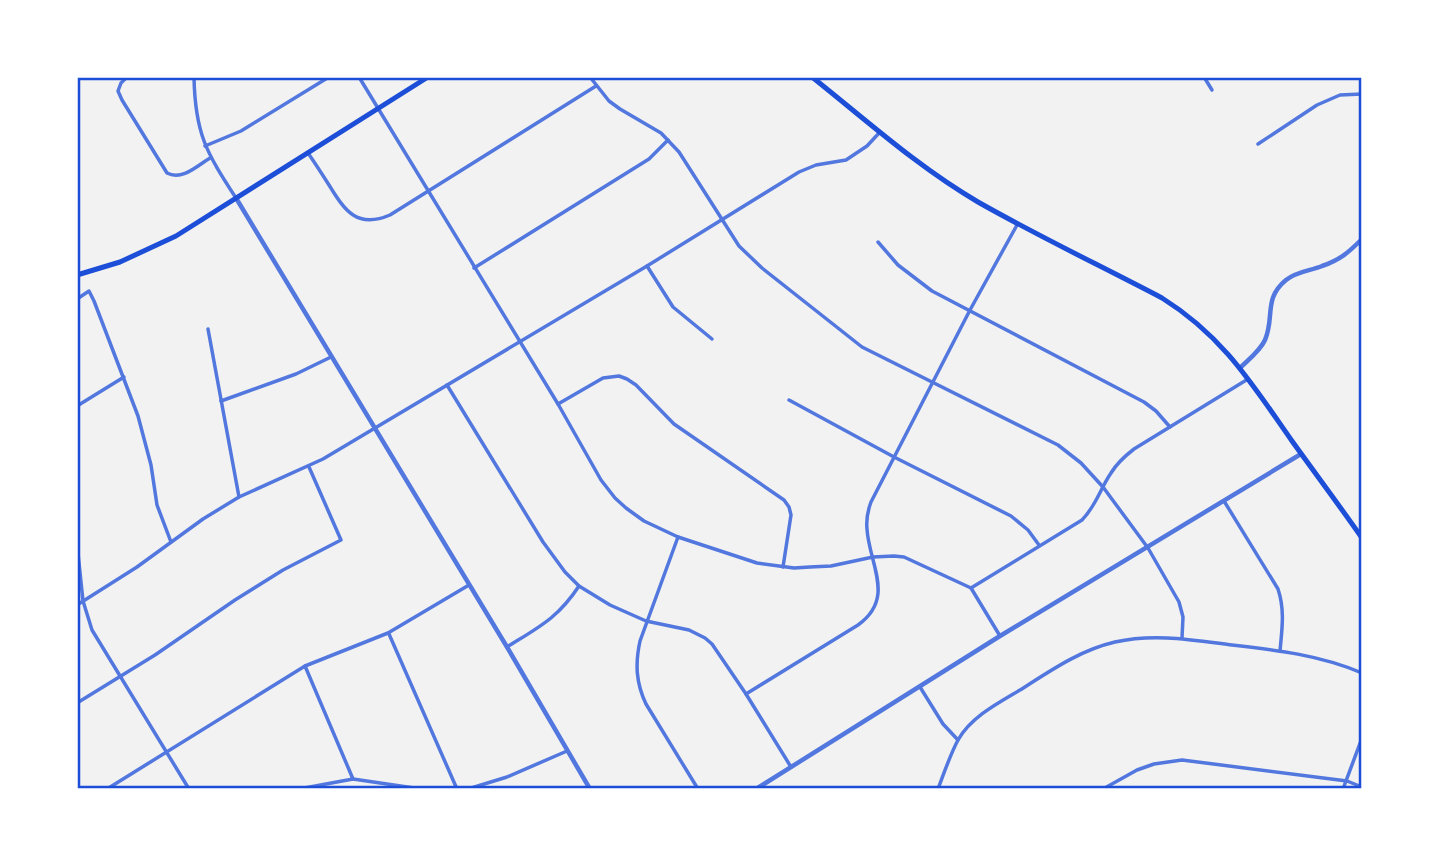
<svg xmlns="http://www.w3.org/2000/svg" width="1439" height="866" viewBox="0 0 1439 866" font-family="Rubik,sans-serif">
<rect width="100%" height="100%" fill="#f2f2f2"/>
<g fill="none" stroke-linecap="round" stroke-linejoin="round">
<g stroke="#5277de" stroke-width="3.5">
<path d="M 127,77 L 121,83 L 118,91 L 122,100 L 167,173 C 182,181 197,166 210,158"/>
<path d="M 194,77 C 195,133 206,152 236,198"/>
<polyline points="359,77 558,404 601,480 615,498 626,508 644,521 678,537 757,563 794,568 810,567 831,566 873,557 894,556 904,557 971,588 1000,636"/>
<polyline points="590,77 609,101 620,109 661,133 679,152 739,246 762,268 862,347 1058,445 1081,463 1103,487 1148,548 1179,602 1183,617 1182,638"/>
<polyline points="1204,77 1212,90"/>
<polyline points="1258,144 1317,105 1340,95 1362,94"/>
<polyline points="205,146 241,131 329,77"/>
<path d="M 308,153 C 315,163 322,174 329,185 C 345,211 357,229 390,215 L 596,86"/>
<polyline points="878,242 898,265 932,291 1144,402 1156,411 1170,427"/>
<polyline points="647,266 673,307 712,339"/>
<polyline points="474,268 649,159 668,140"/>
<polyline points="77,299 89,291 94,301 138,416 151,465 157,505 171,542"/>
<polyline points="208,329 239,497"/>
<polyline points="447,385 543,542 565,572 579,586 610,605 646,621 689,630 705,638 712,644 746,694 791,767"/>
<polyline points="789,400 894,457 1011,516 1028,530 1039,545"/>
<polyline points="221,401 296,374 331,357"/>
<polyline points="558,404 603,378 619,376 627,379 636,385 674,424 784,500 789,507 791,515 783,567"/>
<polyline points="77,406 124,377"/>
<path d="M 1224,501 L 1278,589 C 1285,610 1282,629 1280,651"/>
<path d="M 678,537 L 640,641 C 635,664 636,683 646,704 L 698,789"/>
<polyline points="77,544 83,601 92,630 189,789"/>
<path d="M 971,588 L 1082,520 C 1096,506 1100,489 1111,473 C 1117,463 1125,456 1134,449 L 1248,379"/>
<polyline points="77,605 137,567 203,519 239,497 323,459 647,266 799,172 816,165 846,160 867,146 880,132"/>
<polyline points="389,634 457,789"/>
<path d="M 507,647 C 539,627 558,618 579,586"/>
<polyline points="305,666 353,779"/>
<polyline points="920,687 943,724 958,740"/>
<path d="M 746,694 L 858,625 C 896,598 869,564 867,529 C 866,519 868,510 871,502 L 970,310 L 1017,225"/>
<polyline points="77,703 155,655 235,600 283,570 341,540 309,467"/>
<polyline points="107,789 305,666 388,633 469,585"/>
<polyline points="299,789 353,779 421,789"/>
<polyline points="468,789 507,777 567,751"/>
<path d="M 938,789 C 944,773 950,755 958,740 C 971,717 998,703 1020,690 C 1050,671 1080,650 1115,642 C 1154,633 1193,640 1232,645 C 1276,650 1320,655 1362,673"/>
<polyline points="1103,789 1137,770 1154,764 1182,760 1347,781 1362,787"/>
<polyline points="1343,789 1362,738"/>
</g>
<g stroke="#5277de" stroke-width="4.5">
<polyline points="236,198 507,647 590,789"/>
<path d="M 1240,368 C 1248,360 1260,351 1265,340 C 1275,317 1263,299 1286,280 C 1297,271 1310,271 1322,266 C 1340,260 1349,252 1362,239"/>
<polyline points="756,789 1000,636 1301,454"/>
</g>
<g stroke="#1d4ed8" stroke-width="5">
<path d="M 812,77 C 866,120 918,167 978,202 C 1038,236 1101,266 1162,298 C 1223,336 1252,384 1292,441 C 1315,473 1339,505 1362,538"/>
<polyline points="77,275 120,262 176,236 428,77"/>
</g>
</g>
<rect width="1439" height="866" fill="none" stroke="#ffffff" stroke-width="158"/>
<rect x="79" y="79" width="1281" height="708" fill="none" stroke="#1d4ed8" stroke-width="2.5"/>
</svg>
